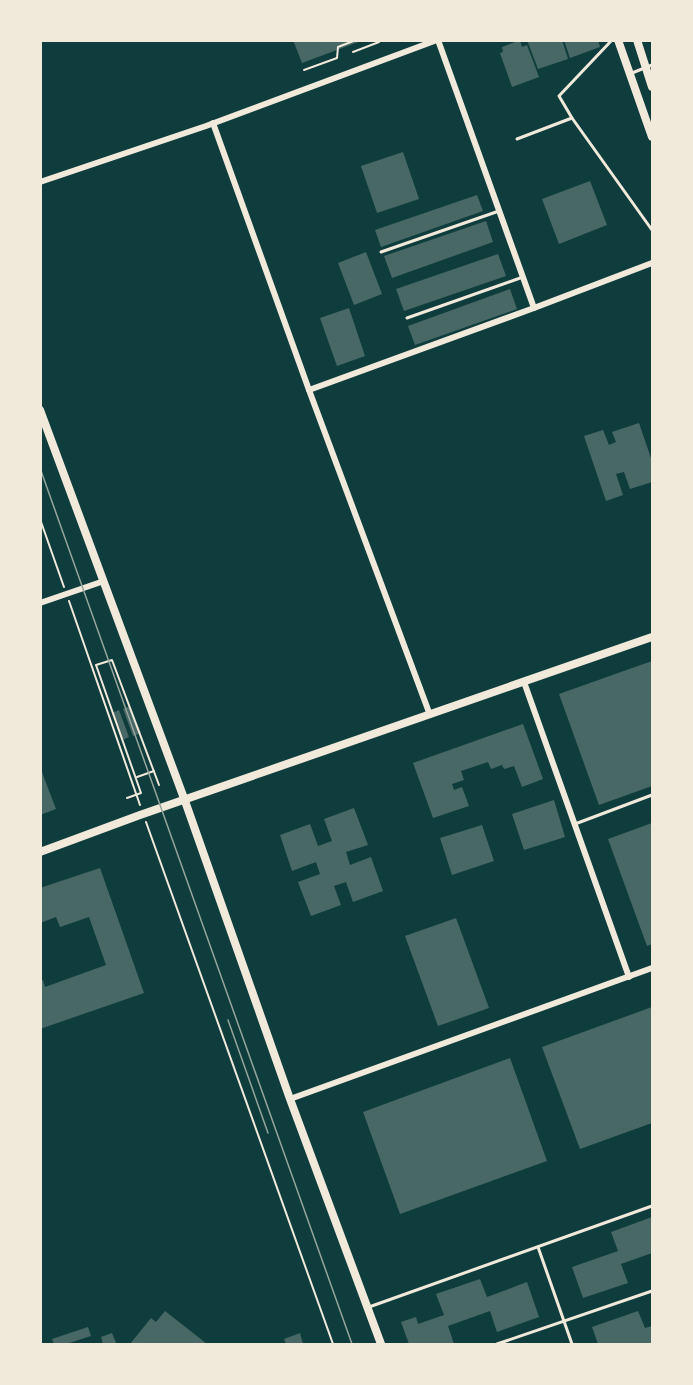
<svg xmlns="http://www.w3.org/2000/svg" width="693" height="1385" viewBox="0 0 693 1385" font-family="'Exo 2',sans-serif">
<rect width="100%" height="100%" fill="#0f3d3e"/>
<g fill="#486865">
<polygon points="293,40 361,40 361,41 302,63"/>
<polygon points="520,40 522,47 527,45 539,77 512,87 500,53 503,52 502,47"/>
<polygon points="527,40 562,40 568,59 538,69"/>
<polygon points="564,40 598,40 600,47 570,58"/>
<polygon points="403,152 419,199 377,213 361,166"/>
<polygon points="590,181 607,225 559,244 542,199"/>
<polygon points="477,195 483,211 381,247 375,230"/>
<polygon points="486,221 493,242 392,278 384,256"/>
<polygon points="366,252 382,294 354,305 338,263"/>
<polygon points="498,254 506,276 404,311 396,289"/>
<polygon points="510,289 517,309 415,345 408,326"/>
<polygon points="349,308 365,356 337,366 320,318"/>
<polygon points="639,423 652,461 652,482 630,489 624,472 616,474 623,495 606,501 584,436 603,430 609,445 616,442 612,432"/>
<polygon points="652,661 652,786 599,805 559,694"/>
<polygon points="130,706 141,733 133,736 123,709"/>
<polygon points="119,710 129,737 122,740 112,713"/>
<polygon points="523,724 543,779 522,787 514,766 504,769 502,765 491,769 488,762 461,771 464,780 452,784 454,790 462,787 469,806 433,818 413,763"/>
<polygon points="40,767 56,809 40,815"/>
<polygon points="554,800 565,837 524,850 512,814"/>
<polygon points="354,808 368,845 346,852 350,865 371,857 383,891 353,902 346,882 334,886 341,905 311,916 298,882 320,874 316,862 292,871 280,835 310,824 318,846 332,841 324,819"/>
<polygon points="652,823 652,944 647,946 608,839"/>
<polygon points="482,825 494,861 452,875 440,838"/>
<polygon points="100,868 144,993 40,1029 40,981 43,980 45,987 106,965 89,917 60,927 56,917 40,923 40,888"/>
<polygon points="456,918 489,1008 438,1026 405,936"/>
<polygon points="652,1007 652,1123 580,1149 542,1047"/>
<polygon points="510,1058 547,1161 400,1214 363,1112"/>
<polygon points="652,1217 652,1253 621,1264 628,1283 583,1298 572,1267 618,1251 611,1232"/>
<polygon points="480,1279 487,1297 527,1282 539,1317 497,1332 490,1311 448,1326 454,1344 409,1344 401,1322 416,1317 418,1324 444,1315 436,1294"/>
<polygon points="165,1311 207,1344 130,1344 151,1318 156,1322"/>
<polygon points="638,1311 645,1328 652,1326 652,1344 598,1344 592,1327"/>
<polygon points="88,1327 91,1336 66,1344 54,1344 52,1339"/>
<polygon points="112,1333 116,1343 103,1344 101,1337"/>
<polygon points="300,1333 303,1344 286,1344 284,1339"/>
</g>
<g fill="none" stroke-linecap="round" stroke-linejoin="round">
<g stroke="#f1e9da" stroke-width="2">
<polyline points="353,52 379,42"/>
<polyline points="304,70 337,58 338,47 356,40"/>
<polyline points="40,519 64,587"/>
<polyline points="69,601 140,805"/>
<polyline points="137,777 154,771"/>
<polyline points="127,798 141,793 96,665 112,660 159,785"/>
<polyline points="146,822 333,1344"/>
</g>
<g stroke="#f1e9da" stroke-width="3">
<polyline points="612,40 559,96 572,118 652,230"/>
<polyline points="632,73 652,65"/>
<polyline points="517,139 572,118"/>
<polyline points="381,252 499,211"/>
<polyline points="407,318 523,277"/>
<polyline points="575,824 652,795"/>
<polyline points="538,1247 572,1344"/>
<polyline points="369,1307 652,1206"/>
<polyline points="497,1344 652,1291"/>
</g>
<g stroke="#f1e9da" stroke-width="6">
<polyline points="438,40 534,308 652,263"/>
<polyline points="213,123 309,390 430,715"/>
<polyline points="40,182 206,126 437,40"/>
<polyline points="309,390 534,308"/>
<polyline points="40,603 104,581"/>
<polyline points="524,682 629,977"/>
<polyline points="290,1099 652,968"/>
</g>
<g stroke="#f1e9da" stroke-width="8">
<polyline points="40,410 185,801 290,1099 381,1344"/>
<polyline points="40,852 140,815 652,637"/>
</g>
<g stroke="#f1e9da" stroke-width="8">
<polyline points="618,40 652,137"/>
<polyline points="637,40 652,87"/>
</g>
<g stroke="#97a49c" stroke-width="1.5">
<polyline points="40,468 352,1344"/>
<polyline points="228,1020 268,1133"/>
</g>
</g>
<rect width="693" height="1385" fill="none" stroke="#f1e9da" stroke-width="84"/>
</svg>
